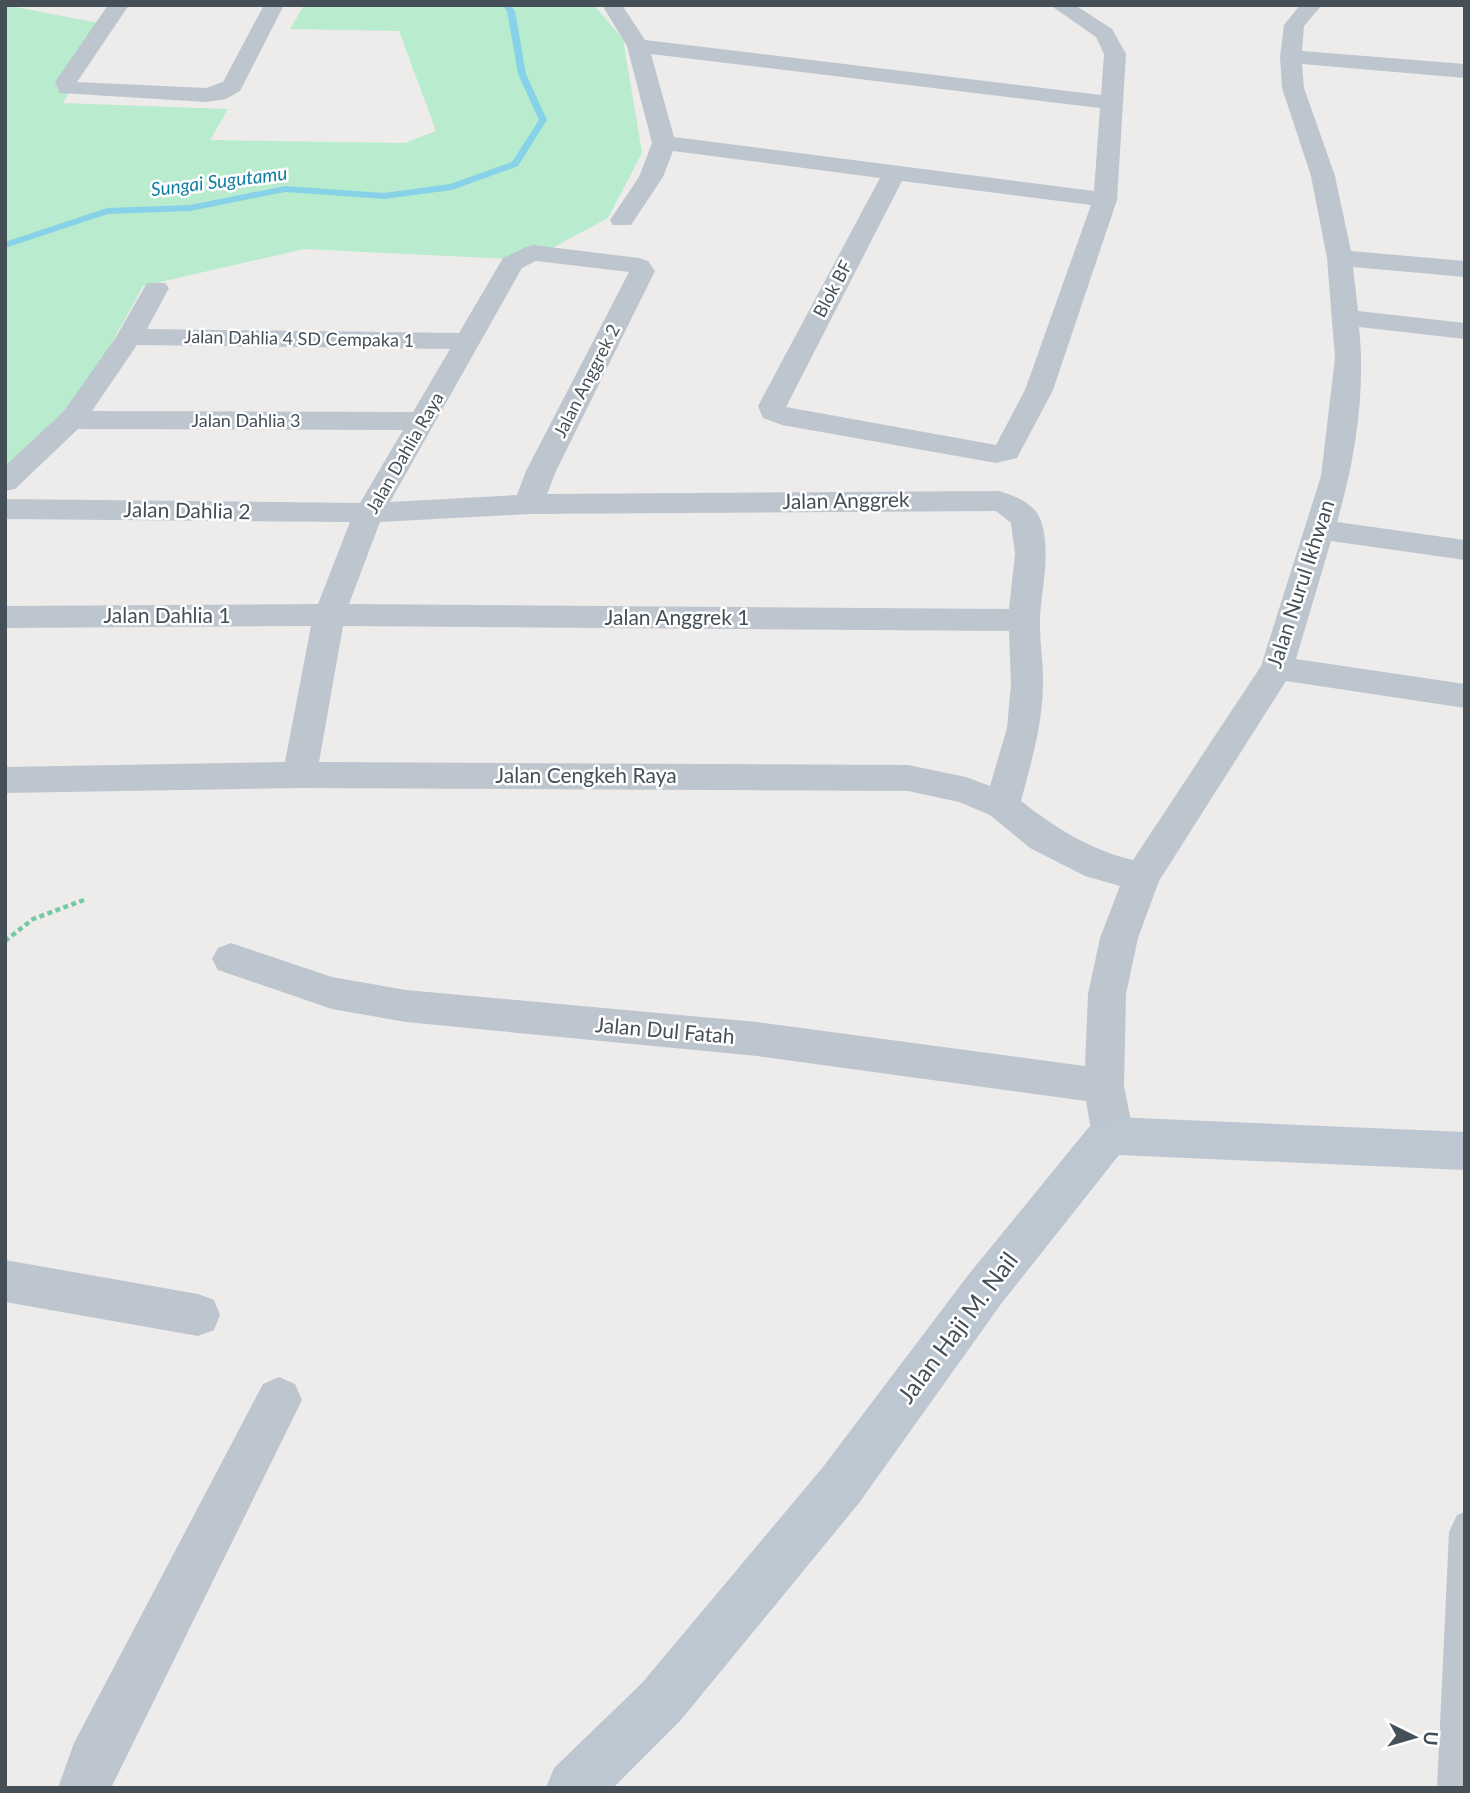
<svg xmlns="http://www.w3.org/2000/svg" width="1470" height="1793" viewBox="0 0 1470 1793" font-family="Lato,sans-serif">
<rect width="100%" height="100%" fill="#eeebeb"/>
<polygon fill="#b9ecce" points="5,5 109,25 63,103 228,109 210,140 405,143 436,131 399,31 290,29 304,5 594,5 623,39 642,153 608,218 530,260 304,249 143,286 80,401 5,477"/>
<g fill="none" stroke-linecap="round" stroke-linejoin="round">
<polygon fill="#87d2e8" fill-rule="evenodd" points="502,5 510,5 515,11 526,74 547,120 518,166 452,190 384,199 285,192 190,211 108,214 5,248 5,242 107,208 190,205 285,186 384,193 450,184 512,162 539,120 518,74 507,11"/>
<polyline stroke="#73c9a0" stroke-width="4.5" stroke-dasharray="5 3.5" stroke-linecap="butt" points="5,941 33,919 84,900"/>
<polygon fill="#bdc6ce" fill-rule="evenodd" points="1465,1512 1463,1788 1437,1788 1449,1532 1457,1515"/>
<g fill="#bdc6ce" fill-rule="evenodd">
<polygon points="108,5 129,5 77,82 206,88 223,82 264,5 284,5 240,91 226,99 206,102 60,93 55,82"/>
<path d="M 602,5 L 622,5 L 645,40 L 1101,95 L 1104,54 L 1096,37 L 1050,5 L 1075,5 L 1112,29 L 1126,54 L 1117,200 L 1053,390 L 1017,458 L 996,463 L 782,425 L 763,418 L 758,406 L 880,178 L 673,151 L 663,177 L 631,225 L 613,225 L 610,220 L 639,177 L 652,143 L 627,46 ZM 651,54 L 1100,108 L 1094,191 L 674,137 ZM 902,181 L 1091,205 L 1025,390 L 996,445 L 786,407 Z"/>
<path d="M 1300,5 L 1322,5 L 1304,26 L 1302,51 L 1465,64 L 1465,78 L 1302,64 L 1304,88 L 1335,176 L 1351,251 L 1465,261 L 1465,277 L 1353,267 L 1358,311 L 1465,323 L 1465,339 L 1359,327 C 1366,391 1355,461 1337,522 L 1465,540 L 1465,560 L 1331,541 L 1296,659 L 1465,684 L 1465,708 L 1286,681 L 1159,881 L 1138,938 L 1126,994 L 1124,1086 L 1134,1136 L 1128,1149 L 1113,1154 L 1098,1149 L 1092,1136 L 1086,1101 L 757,1056 L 406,1022 L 332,1009 L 218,970 L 212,959 L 218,948 L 231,943 L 332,977 L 406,990 L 757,1022 L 1085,1066 L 1088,994 L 1100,938 L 1120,886 L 1085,876 L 1030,848 L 990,815 L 959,802 L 908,791 L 300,788 L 5,793 L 5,767 L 285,762 L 311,626 L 5,628 L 5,606 L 318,604 L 350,522 L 5,519 L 5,499 L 360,503 L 403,430 L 78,429 L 15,489 L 5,491 L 5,466 L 64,411 L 116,337 L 147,283 L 165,283 L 169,288 L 147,329 L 459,333 L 503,258 L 524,248 L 533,245 L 639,258 L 648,261 L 655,271 L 556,471 L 547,494 L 999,491 C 1015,496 1035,503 1041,521 C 1051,551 1042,586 1040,617 C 1039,640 1044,663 1043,686 C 1042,727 1031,763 1021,801 C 1056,828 1090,850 1133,860 L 1261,666 L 1321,476 L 1335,358 L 1327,258 L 1311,176 L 1282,88 L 1280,57 L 1284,25 ZM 536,261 L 629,272 L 526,471 L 517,495 L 390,502 L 522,268 ZM 137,345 L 450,349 L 413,412 L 92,411 ZM 996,511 L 1011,523 L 1015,554 L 1009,609 L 349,604 L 380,522 L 529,514 ZM 343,626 L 1009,631 L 1011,684 L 1007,728 L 990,786 L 966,777 L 908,765 L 319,762 Z"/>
<polygon points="5,1260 198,1294 214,1300 220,1315 214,1330 198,1336 5,1302"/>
<polygon points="279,1377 295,1384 302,1400 111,1788 58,1788 74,1743 263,1384"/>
</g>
<polygon fill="#bcc7d2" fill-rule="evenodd" points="1113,1117 1465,1132 1465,1170 1119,1155 1001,1304 859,1503 680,1721 613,1788 546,1788 554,1768 642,1683 823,1467 969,1274 1089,1127"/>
</g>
<g text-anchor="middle" stroke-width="5" stroke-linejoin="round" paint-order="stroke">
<g font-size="18" fill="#454f58" stroke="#fff">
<text transform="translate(833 289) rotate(-62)" y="6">Blok BF</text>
<text transform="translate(299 339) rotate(1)" y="6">Jalan Dahlia 4 SD Cempaka 1</text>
<text transform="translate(587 381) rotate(-63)" y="6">Jalan Anggrek 2</text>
<text x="246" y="427">Jalan Dahlia 3</text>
<text transform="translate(405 453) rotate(-60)" y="6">Jalan Dahlia Raya</text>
</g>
<g font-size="19" font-style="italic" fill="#107fa0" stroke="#fff">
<text transform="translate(219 181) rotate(-7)" y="7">Sungai Sugutamu</text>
</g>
<g font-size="21" fill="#454f58" stroke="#fff">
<text transform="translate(846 501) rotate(-1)" y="7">Jalan Anggrek</text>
<text transform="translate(187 511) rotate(1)" y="7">Jalan Dahlia 2</text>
<text transform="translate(1301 584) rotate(-72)" y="7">Jalan Nurul Ikhwan</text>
<text x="167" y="623">Jalan Dahlia 1</text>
<text x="677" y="625">Jalan Anggrek 1</text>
<text x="586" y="783">Jalan Cengkeh Raya</text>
<text transform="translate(665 1031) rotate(5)" y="7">Jalan Dul Fatah</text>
</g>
<g font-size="24" fill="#454f58" stroke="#fff">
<text transform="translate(958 1328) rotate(-53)" y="8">Jalan Haji M. Nail</text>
</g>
</g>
<rect width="1470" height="1793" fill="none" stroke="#454f58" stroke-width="14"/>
<g transform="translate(1414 1737) rotate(95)" stroke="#ffffff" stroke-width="5" paint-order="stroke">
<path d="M0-5L12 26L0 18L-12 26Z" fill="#454f58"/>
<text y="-10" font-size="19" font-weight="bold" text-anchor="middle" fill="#454f58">U</text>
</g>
</svg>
